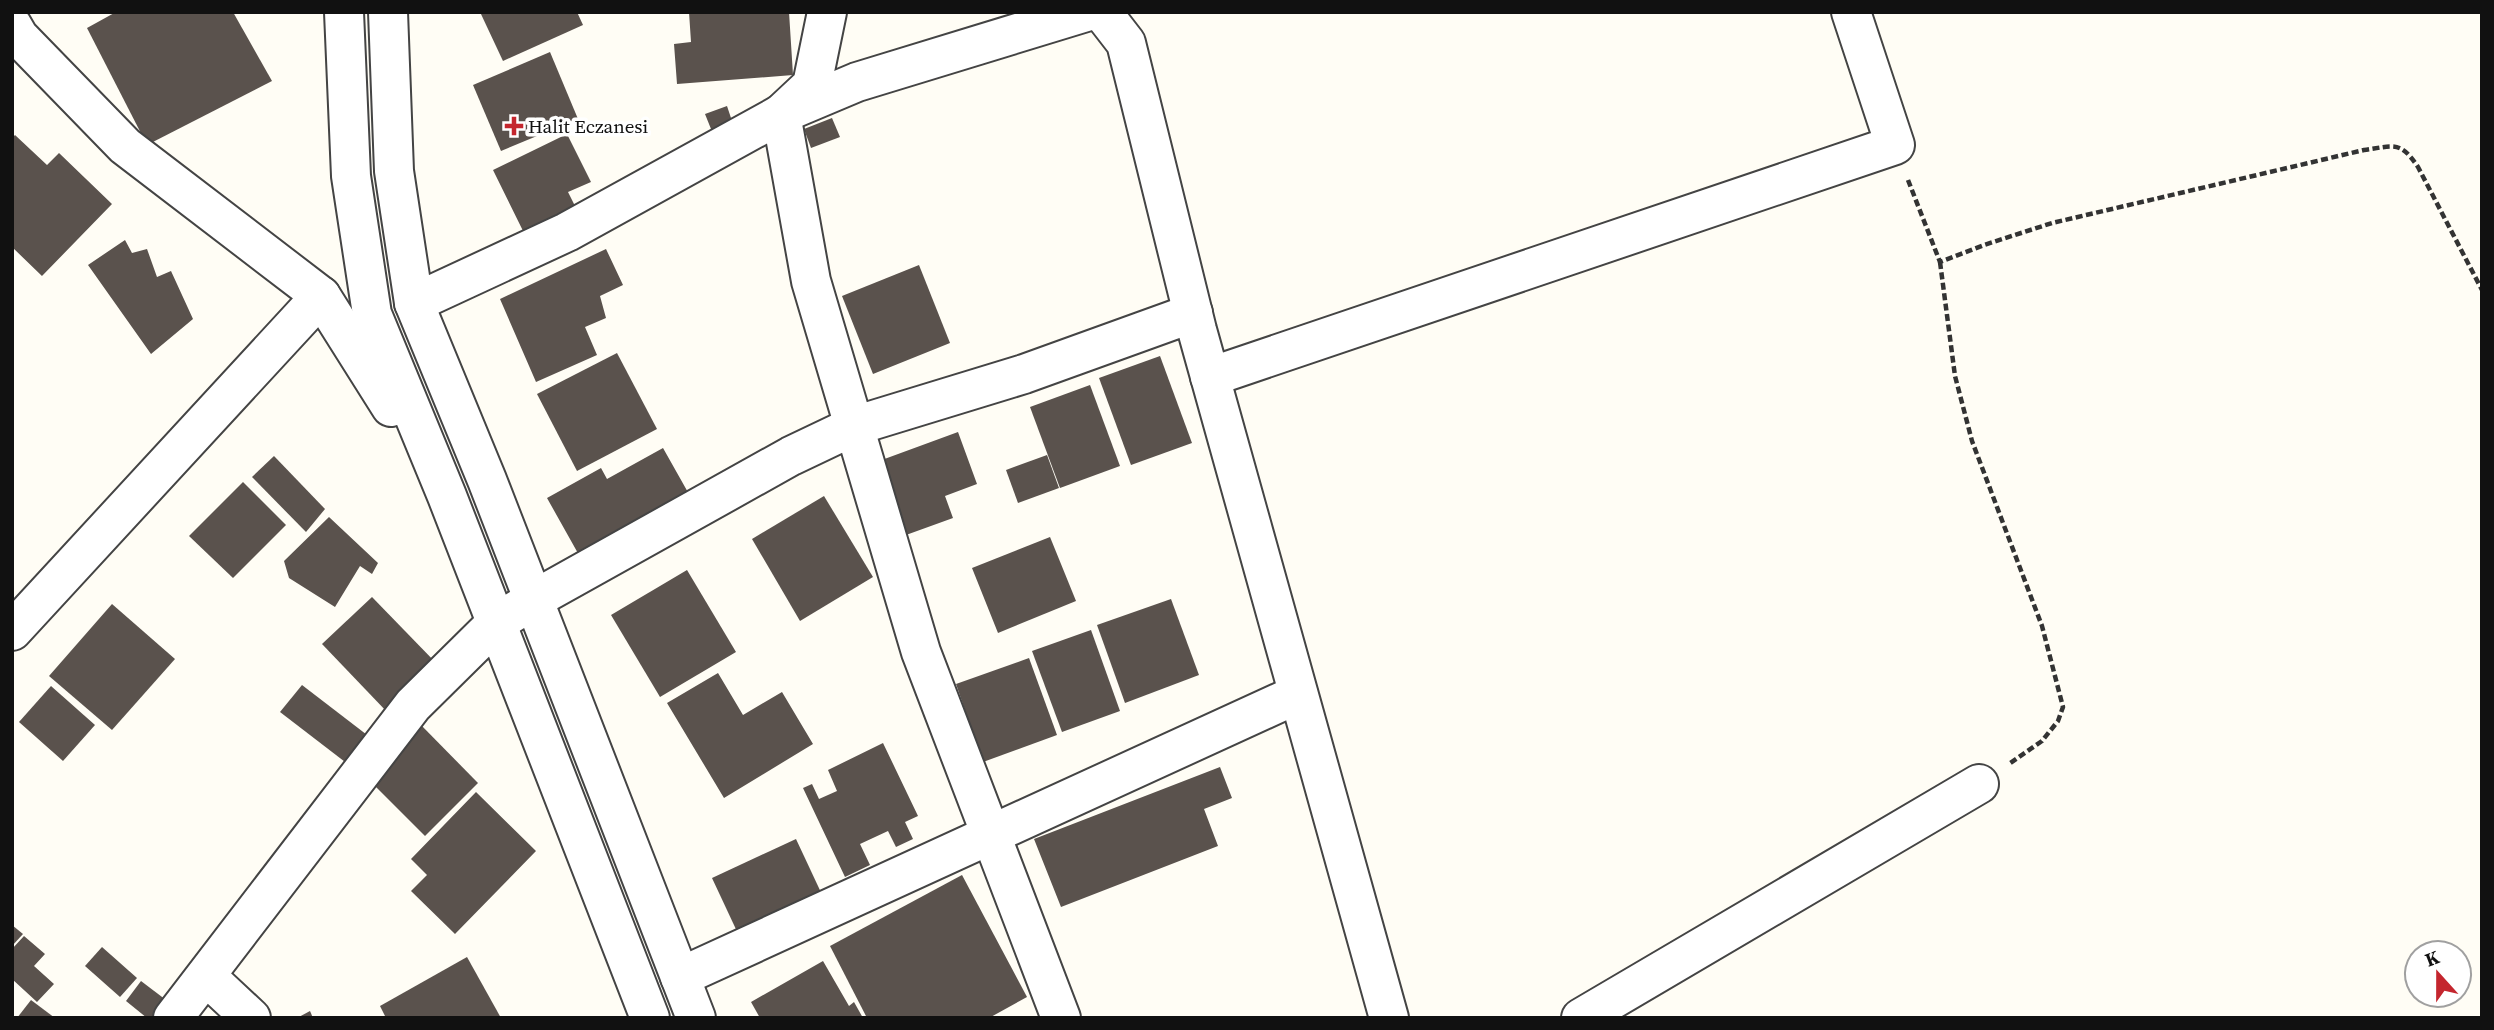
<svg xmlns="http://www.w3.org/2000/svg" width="2494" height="1030" viewBox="0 0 2494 1030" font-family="'Source Serif 4',serif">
<rect width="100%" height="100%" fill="#fffdf5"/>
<g fill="#5a524d">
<polygon points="116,12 233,12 272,81 147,145 87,28"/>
<polygon points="480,12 577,12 583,25 503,61"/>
<polygon points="689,12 789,12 793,75 677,84 674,44 691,42"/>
<polygon points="550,52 578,119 501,151 473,85"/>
<polygon points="727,106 733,124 713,134 705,114"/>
<polygon points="832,118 840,137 811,148 804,129"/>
<polygon points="567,134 591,182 568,192 579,214 527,239 493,170"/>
<polygon points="15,135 47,165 59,153 112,204 42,276 12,247 12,138"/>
<polygon points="125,240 132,253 147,249 157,277 171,271 193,319 151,354 88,265"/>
<polygon points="606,249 623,285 600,296 606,318 585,327 597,355 536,382 500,299"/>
<polygon points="919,265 950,343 873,374 842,296"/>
<polygon points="617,353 657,429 577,471 537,394"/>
<polygon points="1160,356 1192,443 1131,465 1099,378"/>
<polygon points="1090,385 1120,466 1060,488 1030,407"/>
<polygon points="958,432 977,484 945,496 953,518 906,535 879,461"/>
<polygon points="663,448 694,503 584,564 547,498 601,468 607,479"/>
<polygon points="1047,455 1059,488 1018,503 1006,470"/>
<polygon points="274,456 325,509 306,532 252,477"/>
<polygon points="243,482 286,525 233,578 189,536"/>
<polygon points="824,496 873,577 800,621 752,539"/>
<polygon points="329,517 378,563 372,574 360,566 335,607 289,578 284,561"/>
<polygon points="1050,537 1076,601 998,633 972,568"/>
<polygon points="687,570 736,652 660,697 611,615"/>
<polygon points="372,597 438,665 388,713 322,644"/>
<polygon points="1171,599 1199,675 1125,703 1097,625"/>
<polygon points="112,604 175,659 112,730 49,676"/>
<polygon points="1091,630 1120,711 1062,732 1032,651"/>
<polygon points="1029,658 1057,735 983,762 956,684"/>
<polygon points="718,673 743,715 782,692 813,744 724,798 667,703"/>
<polygon points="302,685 371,738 349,765 280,712"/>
<polygon points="51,686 95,725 63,761 19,722"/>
<polygon points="419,723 478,783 425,836 366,777"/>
<polygon points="883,743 918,816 905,822 913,839 896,847 888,831 860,844 870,865 845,877 803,788 812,784 819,799 837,791 828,770"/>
<polygon points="1220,767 1232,798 1204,809 1218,846 1061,907 1034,839"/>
<polygon points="476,792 536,851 455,934 411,891 427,875 411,859"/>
<polygon points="796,839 825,901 741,940 712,878"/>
<polygon points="962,875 1027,997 989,1018 867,1018 830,946"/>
<polygon points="12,925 23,934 12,946"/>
<polygon points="24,936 45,954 34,966 54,984 37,1002 12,979 12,949"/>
<polygon points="102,947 137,978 120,997 85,966"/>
<polygon points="467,957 501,1018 386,1018 380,1006"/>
<polygon points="823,961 849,1006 854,1002 863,1018 760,1018 751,1002"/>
<polygon points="141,981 166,1000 152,1018 147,1018 126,1001"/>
<polygon points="31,1000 55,1018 17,1018"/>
<polygon points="310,1011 313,1018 297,1018"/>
</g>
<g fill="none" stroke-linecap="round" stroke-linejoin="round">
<defs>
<g id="minor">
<polyline points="344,12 351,176 372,314 447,496 650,1018"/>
<polyline points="388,12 394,171 414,303 487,480 696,1018"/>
<polyline points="827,12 812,85 781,114 811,281 921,652 1061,1018"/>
<polyline points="1102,12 1126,43 1197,330 1389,1018"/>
<polyline points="12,25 19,37 125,146 321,296 391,407"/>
<polyline points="414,303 567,232 781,114 857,82 1086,12"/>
<polyline points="1210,377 1895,145 1851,12"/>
<polyline points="12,631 321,296"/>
<polyline points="206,976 251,1018"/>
<polyline points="680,977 1298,694"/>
<polyline points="173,1018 413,705 496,623 533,600 791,456 854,426 1024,374 1193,313"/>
<polyline points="1581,1018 1979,784"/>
</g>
</defs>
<use href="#minor" stroke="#444" stroke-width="42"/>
<g stroke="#333" stroke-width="4.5" stroke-dasharray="7 3.5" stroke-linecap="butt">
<path d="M 1908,180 L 1940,262 L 1984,245 L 2052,223 L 2364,150 C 2394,146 2400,140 2418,167 L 2482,290"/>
<polyline points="1940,262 1955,376 1972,441 2042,626 2063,707 2058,721 2042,741 2009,764"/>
</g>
<use href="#minor" stroke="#fff" stroke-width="38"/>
</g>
<path fill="#c4262e" stroke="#fff" stroke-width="2.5" d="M510.5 115.5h7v7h7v7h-7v7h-7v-7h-7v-7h7z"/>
<g text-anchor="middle" stroke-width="7" stroke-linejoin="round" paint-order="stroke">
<g font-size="19" fill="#111" stroke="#fff" text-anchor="start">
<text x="528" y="133">Halit Eczanesi</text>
</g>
</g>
<rect width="2494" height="1030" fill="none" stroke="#111111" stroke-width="28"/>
<g transform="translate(2438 974) rotate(339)"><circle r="33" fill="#ffffff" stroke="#a0a0a0" stroke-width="2"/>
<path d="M0-5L12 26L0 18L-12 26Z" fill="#c4262e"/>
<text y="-10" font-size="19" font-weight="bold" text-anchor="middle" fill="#111111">K</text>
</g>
</svg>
